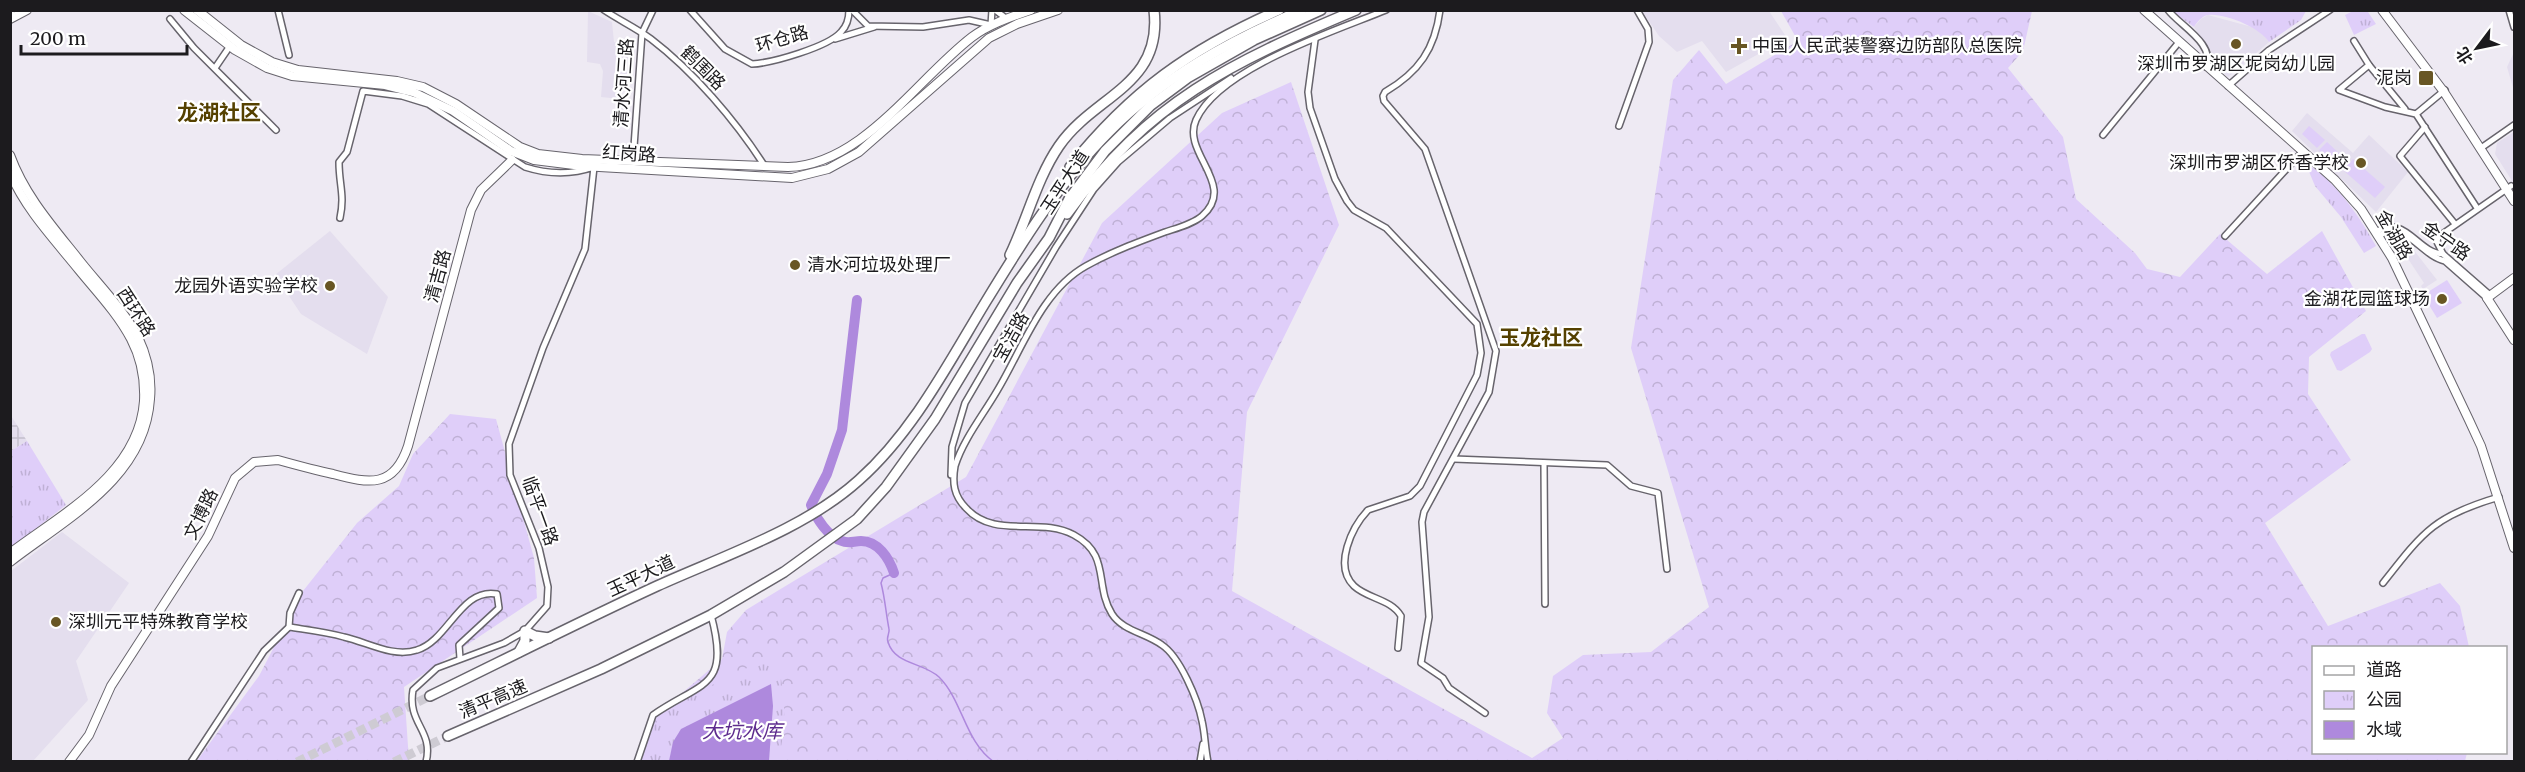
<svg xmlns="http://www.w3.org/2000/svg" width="2525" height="772" viewBox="0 0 2525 772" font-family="Merriweather,'Noto Sans SC',serif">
<defs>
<pattern id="industrial-grid" width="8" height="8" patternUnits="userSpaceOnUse" patternTransform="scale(1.5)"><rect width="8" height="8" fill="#e4deee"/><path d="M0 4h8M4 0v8" fill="none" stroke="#c3becc"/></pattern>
<pattern id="forest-crowns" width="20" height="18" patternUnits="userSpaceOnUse" patternTransform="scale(1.5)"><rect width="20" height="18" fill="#dfcef9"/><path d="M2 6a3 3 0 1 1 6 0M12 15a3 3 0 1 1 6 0" fill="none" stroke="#bfb0d5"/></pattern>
<pattern id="park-tufts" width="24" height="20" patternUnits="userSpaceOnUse" patternTransform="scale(1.5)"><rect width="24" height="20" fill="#dfcef9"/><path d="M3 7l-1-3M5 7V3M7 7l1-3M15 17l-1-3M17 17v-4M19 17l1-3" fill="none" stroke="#bfb0d5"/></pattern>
</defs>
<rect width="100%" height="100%" fill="#eeeaf3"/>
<g fill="#e4deee">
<polygon points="588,11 612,22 614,42 634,47 620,99 601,97 603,71 600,64 587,62"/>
<polygon points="1642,11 1769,11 1787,38 1726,72 1702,41 1677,52 1659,36"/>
<polygon points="2208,15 2252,27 2261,31 2269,42 2228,77 2212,63 2207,46 2194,27 2201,19"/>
<polygon points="2514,52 2514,91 2507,67"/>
<polygon points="2307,113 2353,153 2369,135 2408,172 2376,212 2292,131"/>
<polygon points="2514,132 2514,184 2495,154 2497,143"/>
<polygon points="330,231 388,297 367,354 301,314 275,275"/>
<polygon points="2402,235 2437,280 2423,289 2421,286 2424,283 2395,239"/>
<polygon points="62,532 129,583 76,661 88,700 33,761 11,761 11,571"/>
</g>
<polygon fill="url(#industrial-grid)" points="10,414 27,441 11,451 10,451"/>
<g fill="url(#forest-crowns)">
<polygon points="1781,11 2032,11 2023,51 2008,68 2063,137 2076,199 2135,253 2147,269 2180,277 2220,234 2267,274 2322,231 2366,311 2309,357 2308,394 2351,460 2265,523 2328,626 2440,583 2460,606 2469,647 2314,648 2314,752 2467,753 2465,761 641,762 654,717 722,659 727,632 746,610 966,477 1102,223 1222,113 1291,82 1339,225 1247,412 1232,591 1532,758 1563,738 1547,713 1553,676 1583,655 1651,652 1709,607 1631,348 1673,80 1699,50 1726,84 1798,41"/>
<polygon points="450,414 496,419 534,558 537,598 404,687 409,761 196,762 259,676 303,591 357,523 399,486 413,454"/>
</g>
<g fill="url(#park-tufts)">
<path d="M 2172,11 L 2305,10 L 2306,11 L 2301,20 L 2269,42 C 2260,28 2226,13 2208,15 C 2202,16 2197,22 2194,27 Z"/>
<polygon points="2353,11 2368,12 2376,24 2354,35 2345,15"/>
<path d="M 2305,162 C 2336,182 2358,214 2376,246 L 2364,253 L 2341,217 L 2315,186 Z"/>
<polygon points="27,441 66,505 11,548 11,451"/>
<path d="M 774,655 C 786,684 788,731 777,761 L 642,762 L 655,724 L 673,704 Z"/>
</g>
<g fill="#dfcef9">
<polygon points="2309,126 2325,140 2317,148 2302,134"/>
<polygon points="2327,142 2342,156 2335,164 2319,150"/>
<polygon points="2353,159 2385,187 2375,198 2343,170"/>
<polygon points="2447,280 2462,303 2437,318 2423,295"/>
<polygon points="2362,334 2365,334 2372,349 2370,352 2341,371 2337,370 2330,355 2331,352"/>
</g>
<polygon fill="#ae89dd" points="771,684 773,706 769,761 669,761 673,742 681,729"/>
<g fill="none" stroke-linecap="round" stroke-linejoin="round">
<path stroke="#ae89dd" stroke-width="1.5" d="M 894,573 L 883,578 L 881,583 C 885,598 886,614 889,629 C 890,633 886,637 888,642 C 895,665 923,662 939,677 C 963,701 965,742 994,762"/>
<path stroke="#ae89dd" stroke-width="10" d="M 857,300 L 842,430 L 827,474 L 811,505 C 816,518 828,537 842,541 C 848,544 854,541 861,541 C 878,541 889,558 894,573"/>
<g stroke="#cecbd3" stroke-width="9" stroke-dasharray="9 4.5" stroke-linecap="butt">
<polyline points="297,762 430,696"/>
<polyline points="394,762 448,736"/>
</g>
<defs>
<g id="street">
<polyline points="278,10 289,55"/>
<path d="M 604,10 C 619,20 636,28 651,39 C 693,71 735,120 764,165"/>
<path d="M 690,10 L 725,49 L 752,64 C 772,63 828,47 841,32 C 847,26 849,18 849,10"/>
<polyline points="852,10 868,26 923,27 969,20 991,25 992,10"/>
<polyline points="995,10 1007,19"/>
<path d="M 1440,10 C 1435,49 1419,72 1385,92 L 1383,96 L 1384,101 L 1425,149 L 1496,351 L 1489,392 L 1424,512 L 1422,522 L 1429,617 L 1421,663 L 1443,678 L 1449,688 L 1485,713"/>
<path d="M 2168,10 C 2179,25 2216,44 2206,67"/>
<polyline points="2509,10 2514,27"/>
<polyline points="170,19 194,48 276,130"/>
<polyline points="835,39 874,27"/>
<path d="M 1315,40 L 1308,92 L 1310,108 L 1335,179 L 1347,201 L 1354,210 L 1386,228 L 1477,324 L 1481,353 L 1477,375 L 1420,486 L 1410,496 L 1368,510 C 1352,527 1333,566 1354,586 C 1368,599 1391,599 1401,616 L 1398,648"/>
<polyline points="2354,41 2369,65"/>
<polyline points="215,68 230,46"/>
<polyline points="2228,86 2269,50 2330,10"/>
<polyline points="2405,109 2369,65 2339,90 2385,107 2416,114 2477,208"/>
<polyline points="2416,114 2445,90"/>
<polyline points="1619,126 1649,42 1648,29 1637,10"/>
<polyline points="2425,127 2400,156 2455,224"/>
<polyline points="2103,135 2179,42"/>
<polyline points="2481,148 2514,125"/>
<polyline points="633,161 642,33 653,10"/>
<path d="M 340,218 C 345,195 339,185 339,162 L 347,152 L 363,91 L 402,96 L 428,104 L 525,167 C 547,174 571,175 594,167 L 585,249 L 543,348 L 509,444 L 510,475 L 539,548 L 548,587 L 547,606 L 525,631 L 504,643 L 437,668 L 413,690 C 407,724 434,730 426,762"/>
<path d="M 2376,232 C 2405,213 2417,253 2443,254 L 2491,296"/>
<polyline points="2225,236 2303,151"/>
<path d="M 2379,236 C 2404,218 2421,256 2445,261 L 2487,298"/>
<polyline points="2443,254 2437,242 2438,237 2511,186"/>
<polyline points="1454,459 1607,465 1631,486 1658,493 1667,569"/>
<polyline points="1544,463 1545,604"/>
<polyline points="951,475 952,447 965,403 1056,247 1094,189 1118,162 1170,118 1231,78"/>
<path d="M 2383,583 C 2423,532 2434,516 2499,497"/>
<path d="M 289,627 C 308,630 326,632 344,637 C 367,642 393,658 417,650 C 448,641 461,587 497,594 L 499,608 L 459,645 L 460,658"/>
<polyline points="191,762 264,651 289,627 290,613 299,593"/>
<path d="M 637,762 L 653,715 C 702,681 731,689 711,615"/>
<polyline points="1200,762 1203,744"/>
<path d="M 1208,762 C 1205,748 1205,734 1202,721 C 1198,700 1180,657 1162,645 C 1146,633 1123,631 1112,614 C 1094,585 1111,555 1074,535 C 1040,516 995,540 966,508 C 954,496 952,483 955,466 C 963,440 983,415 997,391 C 1022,350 1041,291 1086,266 C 1111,252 1138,242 1165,232 C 1177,228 1193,224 1202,216 C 1238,185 1181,153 1196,120 C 1219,68 1335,31 1386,10"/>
</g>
<g id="secondary">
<polyline points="184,10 235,50 267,68 292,76 385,85 413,92 453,111 511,151 534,160 582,166 792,178 828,169 859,152 989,38 1017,24 1058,10"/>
<path d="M 197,10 L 241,45 L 272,62 L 298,70 L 397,81 L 423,87 L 456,104 L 520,147 L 538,154 L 582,159 L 788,167 C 862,165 916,80 972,37 C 989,24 1011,17 1031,10"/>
<polyline points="2144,10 2335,180 2361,209 2392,258 2469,420 2481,446 2514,548"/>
<polyline points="2382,10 2444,92 2514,201"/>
<polyline points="10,11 11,10"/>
<polyline points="10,19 27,10"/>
<path d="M 10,155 C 25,196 53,227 80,261 C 99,285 123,309 138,337 C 147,356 152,378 150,399 C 145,478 67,518 10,562"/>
<path d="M 10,173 C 26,210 54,239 79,270 C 97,292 118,314 131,339 C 141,358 145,380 144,401 C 139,474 63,513 10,553"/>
<polyline points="2487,298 2514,340"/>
<polyline points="2487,298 2514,278"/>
<path d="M 69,762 L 89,735 L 111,686 L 208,536 L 235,478 L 254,462 L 278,460 C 296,465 314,470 333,474 C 370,484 394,488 408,446 L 471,210 L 481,190 L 512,160"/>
</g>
<g id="highway">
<path d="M 1070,167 C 1131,91 1190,49 1279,10"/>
<path d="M 1067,214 C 1149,101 1230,63 1356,10"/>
<path d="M 1010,255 C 1027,220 1037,178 1059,146 C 1094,95 1163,86 1154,10"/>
<polyline points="519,652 525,641 525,631 535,636 549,638"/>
<path d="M 430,696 C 506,659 581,621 657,586 C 723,556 805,529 859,480 C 913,432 948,364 985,303 C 1021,244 1059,182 1109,132 C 1163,77 1231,40 1302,10"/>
<polyline points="448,736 601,669 711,615 784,572 857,519 886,487 935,419 1017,283 1049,238 1069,199 1105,151 1150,106 1189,77 1254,40 1321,10"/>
</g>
</defs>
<use href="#street" stroke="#67646c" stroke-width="8"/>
<use href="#secondary" stroke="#67646c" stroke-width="10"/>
<use href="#highway" stroke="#67646c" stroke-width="12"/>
<use href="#street" stroke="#fff" stroke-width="5"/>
<use href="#secondary" stroke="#fff" stroke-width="8"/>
<use href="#highway" stroke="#fff" stroke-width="9"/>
</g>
<g fill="#685624" stroke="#fff" stroke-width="2">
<circle cx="2236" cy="44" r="6"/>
<path d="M1736 37h6v6h6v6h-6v6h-6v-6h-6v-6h6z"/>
<rect x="2418" y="70" width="16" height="16" rx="3"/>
<circle cx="2361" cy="163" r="6"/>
<circle cx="795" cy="265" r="6"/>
<circle cx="330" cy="286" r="6"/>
<circle cx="2442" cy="299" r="6"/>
<circle cx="56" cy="622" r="6"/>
</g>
<g text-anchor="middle" stroke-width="4.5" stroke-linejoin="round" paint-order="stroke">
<g font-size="18" fill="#1c1b1e" stroke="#fff">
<text transform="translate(782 39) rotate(-16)" y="6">环仓路</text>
<text transform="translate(703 68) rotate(45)" y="6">鹤围路</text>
<text transform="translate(624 83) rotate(-86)" y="6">清水河三路</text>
<text transform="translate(629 154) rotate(4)" y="6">红岗路</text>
<text transform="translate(1065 182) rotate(-57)" y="6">玉平大道</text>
<text transform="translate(2394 235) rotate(60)" y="6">金湖路</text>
<text transform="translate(2446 241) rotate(35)" y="6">金宁路</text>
<text transform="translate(438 276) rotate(-75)" y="6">清吉路</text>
<text transform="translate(136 312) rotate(57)" y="6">西环路</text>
<text transform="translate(1011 337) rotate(-61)" y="6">宝洁路</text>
<text transform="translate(540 511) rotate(70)" y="6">临平一路</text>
<text transform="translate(201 514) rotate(-64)" y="6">文博路</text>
<text transform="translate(641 576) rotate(-25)" y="6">玉平大道</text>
<text transform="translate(493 699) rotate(-23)" y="6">清平高速</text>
</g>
<g font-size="18" fill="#1c1b1e" stroke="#fff" text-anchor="end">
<text x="1752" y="52" text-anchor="start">中国人民武装警察边防部队总医院</text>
<text x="2236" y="70" text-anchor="middle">深圳市罗湖区坭岗幼儿园</text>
<text x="2412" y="84">泥岗</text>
<text x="2349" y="169">深圳市罗湖区侨香学校</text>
<text x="807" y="271" text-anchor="start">清水河垃圾处理厂</text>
<text x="318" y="292">龙园外语实验学校</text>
<text x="2430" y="305">金湖花园篮球场</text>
<text x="68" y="628" text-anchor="start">深圳元平特殊教育学校</text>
</g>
<g font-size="20" font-style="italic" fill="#5e2c8e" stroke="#fff">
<text x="742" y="738">大坑水库</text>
</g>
<g font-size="21" font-weight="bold" fill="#554100" stroke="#fff">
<text x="219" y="120">龙湖社区</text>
<text x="1541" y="345">玉龙社区</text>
</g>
</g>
<rect width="2525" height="772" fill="none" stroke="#1c1b1e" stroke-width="24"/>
<rect x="2312" y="646" width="195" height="108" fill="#ffffff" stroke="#a4a4a5" stroke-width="1.5"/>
<rect x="2324" y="666" width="30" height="9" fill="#ffffff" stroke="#a4a4a5" stroke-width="1.5"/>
<text x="2366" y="676" font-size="18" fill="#1c1b1e">道路</text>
<rect x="2324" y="691" width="30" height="18" fill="url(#park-tufts)" stroke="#a4a4a5" stroke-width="1.5"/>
<text x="2366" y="706" font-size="18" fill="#1c1b1e">公园</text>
<rect x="2324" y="721" width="30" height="18" fill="#ae89dd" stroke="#a4a4a5" stroke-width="1.5"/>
<text x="2366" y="736" font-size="18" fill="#1c1b1e">水域</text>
<g transform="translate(2477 48) rotate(238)" stroke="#ffffff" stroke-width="4.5" paint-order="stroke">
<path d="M0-4.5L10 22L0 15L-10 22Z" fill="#1c1b1e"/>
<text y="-9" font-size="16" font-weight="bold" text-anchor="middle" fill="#1c1b1e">北</text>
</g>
<path d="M21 45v9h166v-9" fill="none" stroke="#1c1b1e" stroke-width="3"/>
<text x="30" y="45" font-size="18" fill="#1c1b1e" stroke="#ffffff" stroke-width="4.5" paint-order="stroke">200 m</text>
</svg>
